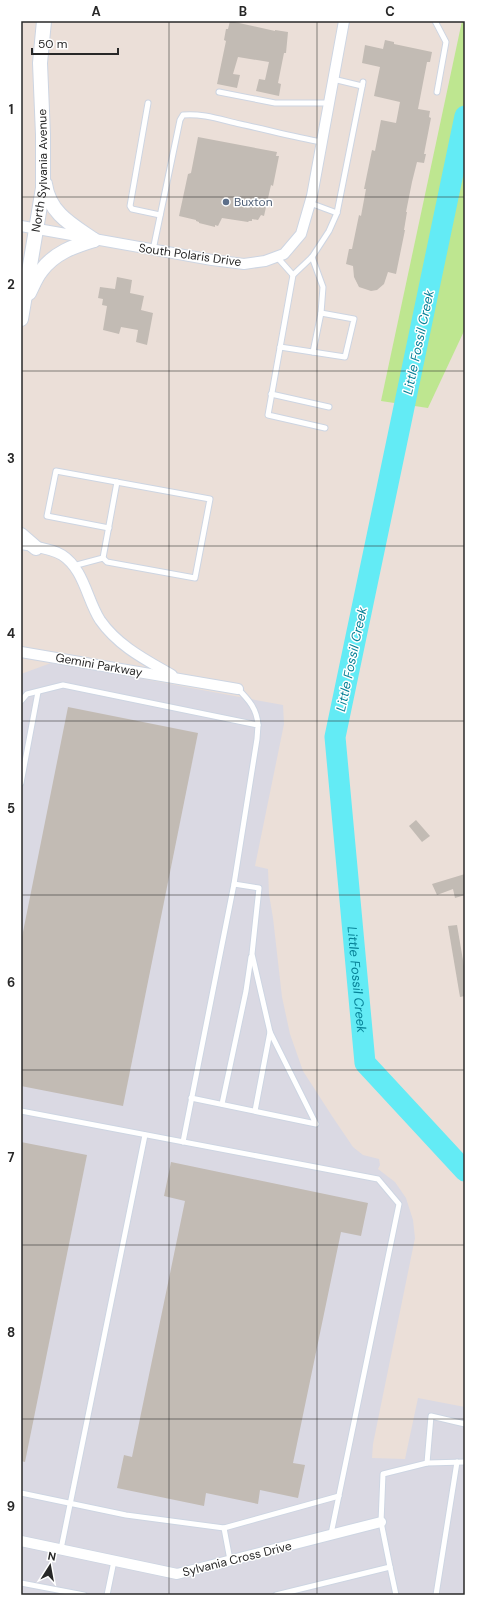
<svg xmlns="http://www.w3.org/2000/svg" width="486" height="1616" viewBox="0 0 486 1616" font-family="'DM Sans',sans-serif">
<rect width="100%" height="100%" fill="#ebdfd8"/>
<polygon fill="#dad9e3" points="51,663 67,665 283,705 284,724 255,866 268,869 269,894 273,918 282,997 290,1034 303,1071 332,1116 353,1147 363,1155 379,1159 380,1165 378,1169 395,1182 406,1198 413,1220 415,1238 373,1444 372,1458 405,1459 418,1398 465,1407 465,1595 21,1595 21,674"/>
<polygon fill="#bee690" points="462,21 465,21 465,329 428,408 381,401"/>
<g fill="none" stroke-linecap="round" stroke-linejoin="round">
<path stroke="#63ebf5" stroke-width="21" id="s1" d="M 465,116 L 335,737 L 365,1063 L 465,1171"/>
</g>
<g fill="#c2bbb4">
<polygon points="230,21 275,31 275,30 288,32 286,53 284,53 278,83 281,84 279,96 256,91 259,79 265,80 269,62 238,57 233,74 240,75 237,88 217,84 226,41 224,40 226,29 228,29"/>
<polygon points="385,40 394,42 394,44 432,52 430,62 427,62 418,109 430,111 429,117 431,118 424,154 426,154 424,163 417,162 412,182 406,212 407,212 404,230 405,230 396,274 388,272 384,284 377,290 371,291 359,287 354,277 353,266 346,264 349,249 352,249 359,215 361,216 366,189 364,189 372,150 375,151 381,120 396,123 400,102 374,96 380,67 362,63 365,45 383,49"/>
<polygon points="198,137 277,152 276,156 279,156 273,186 271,185 264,216 261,215 258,220 252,219 252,221 249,221 248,222 222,218 218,226 215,225 215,227 199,223 199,222 196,221 196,220 179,216 188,174 191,173"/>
<polygon points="117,277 132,280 130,293 144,296 141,310 153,313 147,345 136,342 138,330 121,327 119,334 103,330 107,306 102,305 103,299 98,298 100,287 115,289"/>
<polygon points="68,707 198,733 123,1106 21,1086 21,942"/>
<polygon points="416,820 430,836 422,842 409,826"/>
<polygon points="465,874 465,895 455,898 453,889 437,895 432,884"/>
<polygon points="457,925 465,972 465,996 460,997 448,926"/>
<polygon points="21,1142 87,1155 25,1462 21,1461"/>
<polygon points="171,1162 368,1203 361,1236 341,1232 293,1463 305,1465 298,1498 260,1490 258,1504 206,1493 204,1506 117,1488 124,1455 132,1457 185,1201 164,1196"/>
</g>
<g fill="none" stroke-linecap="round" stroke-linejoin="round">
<defs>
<g id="lane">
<polyline points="435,21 446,42 437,92"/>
<polyline points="333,79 362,86"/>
<polyline points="219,92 275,103 329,103"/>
<polyline points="148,103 130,206 132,209 160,215"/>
<polyline points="310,203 337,213"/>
<path d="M 153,250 L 180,120 L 183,115 C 202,113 222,120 240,124 C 268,130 294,137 322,142"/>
<polyline points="277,257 293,275"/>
<polyline points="312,257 323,287 321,313 313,352"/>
<polyline points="280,347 345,357 354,319 321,313"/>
<polyline points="271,394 329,407"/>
<polyline points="325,428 268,415 293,275 312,257 329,231 337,213 363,82"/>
<polyline points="103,558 107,562 195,578 210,499 56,471 47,516 109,528"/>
<polyline points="73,566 103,558 117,482"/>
<path d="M 238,689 C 249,700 257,709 258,725"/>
<polyline points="21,701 27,694 63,685 258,725 257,739 234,884 183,1142"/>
<polyline points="21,783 38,692"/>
<polyline points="191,1098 316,1124 270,1032 252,954 259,888 234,884"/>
<polyline points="222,1104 246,991 251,957"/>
<polyline points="21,1111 378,1179 399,1204 331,1534"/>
<polyline points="255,1111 270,1032"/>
<polyline points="427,1463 465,1462"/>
<polyline points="21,1493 126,1515 224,1528 339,1496"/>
<polyline points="224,1528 230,1560"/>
<polyline points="61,1549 145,1135"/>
<polyline points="390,1567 396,1595"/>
<polyline points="21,1583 84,1595"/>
<polyline points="107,1595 114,1561"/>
<polyline points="276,1595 390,1567 381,1522 383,1474 427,1463 431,1416 465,1424"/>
<polyline points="436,1595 457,1462"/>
</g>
<g id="street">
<polyline points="21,226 212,260 244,264 265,261 284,254 301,234 312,196 344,21"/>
<path d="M 21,544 C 34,547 51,548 62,555 C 84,569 87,600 100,620 C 118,646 146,660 172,675"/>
<polyline points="21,652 238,689"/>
<polyline points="21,1541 177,1574 381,1522"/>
</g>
<g id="secondary">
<path d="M 45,184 C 49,213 72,225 94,240"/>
<path d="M 29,293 C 33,285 36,277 41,271 C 54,253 74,246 94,240"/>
<path id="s2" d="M 21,319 L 43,188 L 43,135 L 40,63 L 44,21"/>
<polyline points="21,535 36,548"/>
</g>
</defs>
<use href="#lane" stroke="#cdd5e2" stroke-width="7"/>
<use href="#street" stroke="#cdd5e2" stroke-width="12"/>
<use href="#secondary" stroke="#cdd5e2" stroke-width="16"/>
<use href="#lane" stroke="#fff" stroke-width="5"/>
<use href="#street" stroke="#fff" stroke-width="10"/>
<use href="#secondary" stroke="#fff" stroke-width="14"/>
</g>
<path fill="none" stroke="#282828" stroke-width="1" stroke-opacity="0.55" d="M 169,21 L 169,1595M 317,21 L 317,1595M 21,197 L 465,197M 21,371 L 465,371M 21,546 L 465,546M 21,721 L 465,721M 21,895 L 465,895M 21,1070 L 465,1070M 21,1245 L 465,1245M 21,1419 L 465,1419"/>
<circle fill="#5c6f8a" stroke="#fff" stroke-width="1.5" cx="226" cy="202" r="4"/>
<g text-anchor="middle" stroke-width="3" stroke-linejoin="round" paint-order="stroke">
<g font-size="12" fill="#282828" stroke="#fff">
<text dy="4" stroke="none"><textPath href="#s2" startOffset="150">North Sylvania Avenue</textPath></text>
<text transform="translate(190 255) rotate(8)" y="4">South Polaris Drive</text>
<text transform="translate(99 665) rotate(10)" y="4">Gemini Parkway</text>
<text transform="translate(237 1559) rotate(-14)" y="4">Sylvania Cross Drive</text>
</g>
<g font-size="12" fill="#4e5e75" stroke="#fff" text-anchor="start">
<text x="234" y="206">Buxton</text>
</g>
<g font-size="13" font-style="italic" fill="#068197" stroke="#fff">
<text transform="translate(418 342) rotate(-78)" y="5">Little Fossil Creek</text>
<text transform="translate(351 659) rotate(-78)" y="5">Little Fossil Creek</text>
<text dy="5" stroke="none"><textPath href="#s1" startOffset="878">Little Fossil Creek</textPath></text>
</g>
</g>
<rect width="486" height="1616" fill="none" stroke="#ffffff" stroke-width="44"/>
<g transform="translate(50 1566) rotate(11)" stroke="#ffffff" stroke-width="3" paint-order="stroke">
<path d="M0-3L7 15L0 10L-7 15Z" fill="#282828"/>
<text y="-6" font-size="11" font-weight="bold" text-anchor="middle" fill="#282828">N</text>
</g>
<path d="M32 48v6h86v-6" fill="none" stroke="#282828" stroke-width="2"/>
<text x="38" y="48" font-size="12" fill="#282828" stroke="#ffffff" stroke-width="3" paint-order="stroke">50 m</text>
<rect x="22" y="22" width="442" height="1572" fill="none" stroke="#282828" stroke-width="1.5"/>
<g font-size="13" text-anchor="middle" font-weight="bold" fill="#282828">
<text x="96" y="16">A</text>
<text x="243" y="16">B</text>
<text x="390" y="16">C</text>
<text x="11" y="114">1</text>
<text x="11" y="289">2</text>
<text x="11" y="463">3</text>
<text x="11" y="638">4</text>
<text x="11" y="813">5</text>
<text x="11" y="987">6</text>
<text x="11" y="1162">7</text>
<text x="11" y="1337">8</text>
<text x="11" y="1511">9</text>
</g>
</svg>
